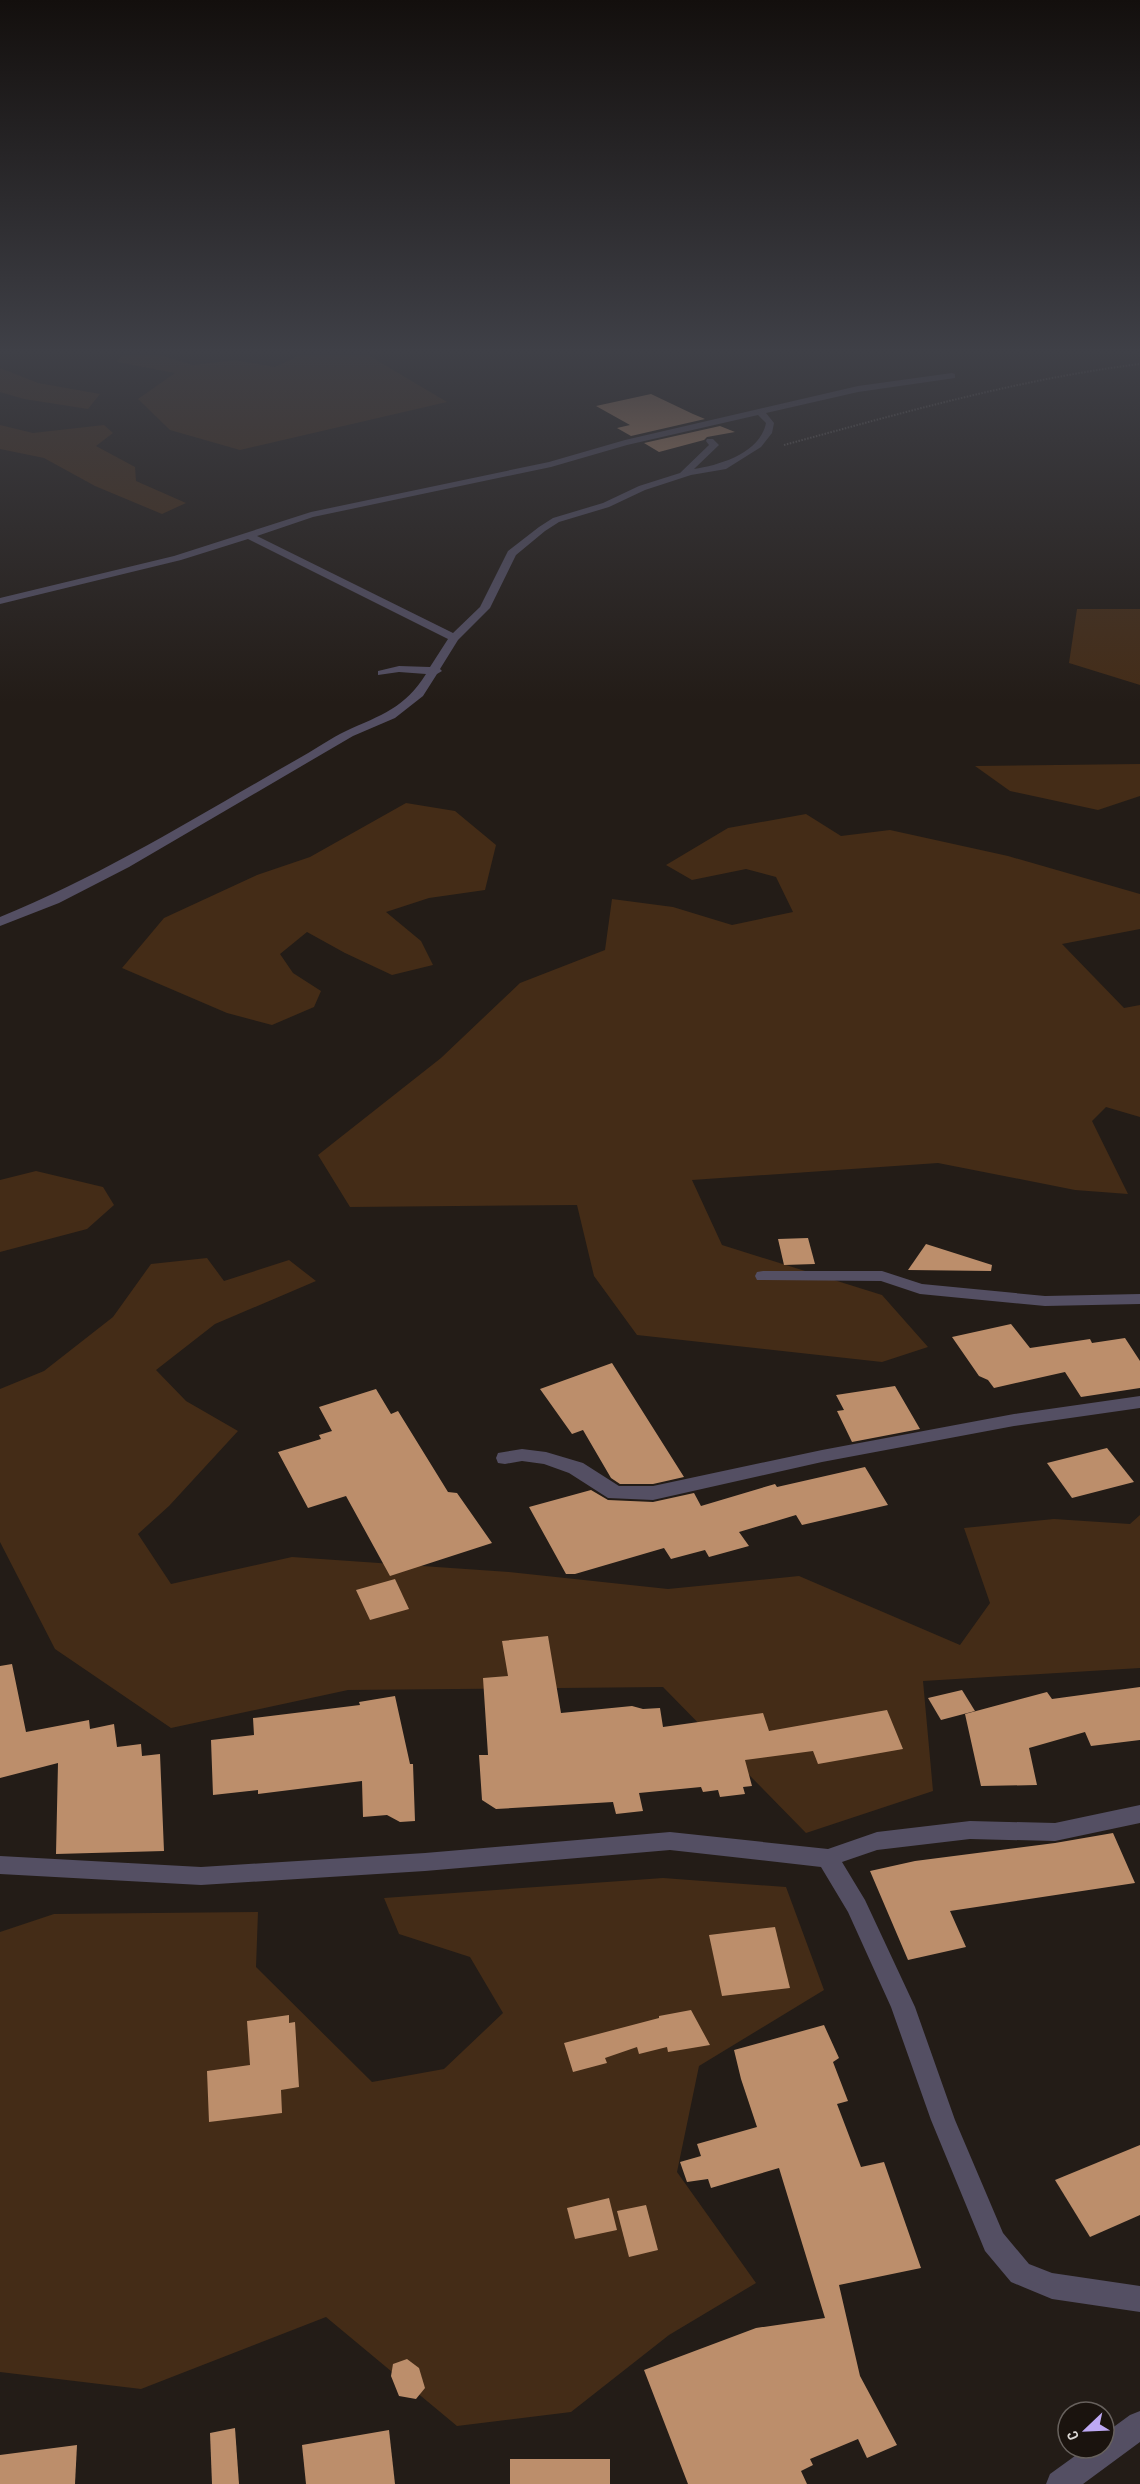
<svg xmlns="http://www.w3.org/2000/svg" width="1140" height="2484" viewBox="0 0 1140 2484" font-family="'Sofia Sans Condensed',sans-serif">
<rect width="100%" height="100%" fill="#231c17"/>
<g fill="#442c17">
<polygon points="122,355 160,355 193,365 235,360 275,367 300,355 368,355 447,402 240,450 170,430 138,399 175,373 117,362"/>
<polygon points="0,368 38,383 100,394 88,409 24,399 0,392"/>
<polygon points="0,425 33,433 104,425 113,433 96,446 135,467 136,481 186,503 162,514 95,486 44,458 0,449"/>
<polygon points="1077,609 1140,609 1140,685 1069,663"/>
<polygon points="1140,764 1140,796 1098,810 1010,791 975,766"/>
<polygon points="406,803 455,811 496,845 485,890 429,898 386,912 421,941 433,965 392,975 345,953 307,932 280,954 293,973 321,991 314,1007 272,1025 227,1013 122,968 164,918 257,875 310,857"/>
<polygon points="806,814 841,836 890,830 1008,856 1140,894 1140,929 1062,944 1124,1008 1140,1005 1140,1117 1106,1107 1092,1121 1128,1194 1075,1190 938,1163 692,1180 722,1245 882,1295 928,1347 882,1362 637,1335 594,1276 577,1205 350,1207 318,1155 441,1058 520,983 605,950 612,899 673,907 732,925 793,912 776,877 746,869 692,880 666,865 728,828"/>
<polygon points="36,1171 103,1187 114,1205 87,1229 0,1252 0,1180"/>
<polygon points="207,1258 224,1281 289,1260 316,1281 215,1324 156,1370 186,1401 238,1431 169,1506 138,1534 171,1584 292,1557 509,1572 668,1589 799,1576 960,1645 990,1603 964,1528 1054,1519 1130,1524 1140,1515 1140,1668 923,1681 933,1791 806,1833 663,1687 348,1690 171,1728 55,1649 0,1542 0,1389 44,1371 113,1317 151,1264"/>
<polygon points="663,1878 786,1887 824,1990 699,2066 677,2172 756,2283 669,2335 571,2412 457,2426 326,2317 141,2389 0,2372 0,1932 54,1914 258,1912 256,1967 372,2082 444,2069 503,2013 470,1957 399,1934 384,1898"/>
</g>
<g fill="#bc8e6b">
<polygon points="651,394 693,414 705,419 631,436 617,428 630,425 596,406"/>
<polygon points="720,426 735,432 707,437 704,440 659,452 644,443"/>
<polygon points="808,1238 815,1264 784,1265 778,1239"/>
<polygon points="926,1244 992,1265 991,1271 908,1270"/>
<polygon points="1011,1324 1030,1348 1090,1339 1092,1343 1125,1338 1140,1361 1140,1388 1081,1397 1065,1372 994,1388 988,1380 979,1376 952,1337"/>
<polygon points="612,1363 684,1477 653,1484 620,1484 611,1478 583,1430 572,1434 540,1389"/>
<polygon points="895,1386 920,1429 852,1442 837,1411 844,1410 836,1395"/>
<polygon points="376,1389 391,1414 398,1411 448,1492 457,1493 492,1543 390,1576 346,1496 308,1508 278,1452 321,1439 319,1435 332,1431 319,1407"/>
<polygon points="1107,1448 1134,1482 1072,1498 1047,1463"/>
<polygon points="865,1467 888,1505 802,1525 796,1515 739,1532 749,1546 709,1557 705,1550 671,1559 664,1548 575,1574 566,1574 529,1507 591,1490 608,1500 653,1502 694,1493 701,1506 775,1484 777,1487"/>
<polygon points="395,1579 409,1609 370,1620 356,1590"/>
<polygon points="548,1636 561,1713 632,1706 643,1709 660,1708 663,1727 763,1713 769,1731 887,1710 903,1749 818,1764 813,1751 745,1760 752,1786 743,1787 745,1794 720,1797 718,1790 703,1792 701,1787 639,1793 643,1811 616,1814 613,1802 496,1809 482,1800 479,1755 488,1755 483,1678 508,1676 502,1641"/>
<polygon points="12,1664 26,1732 89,1720 90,1729 114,1724 117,1747 141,1744 142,1756 160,1754 164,1851 56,1854 58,1763 0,1778 0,1666"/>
<polygon points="1140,1687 1140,1740 1091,1746 1085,1732 1029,1748 1037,1785 981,1786 965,1714 1047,1692 1052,1699"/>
<polygon points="962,1690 975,1711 941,1720 928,1698"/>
<polygon points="395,1696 410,1764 413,1764 415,1821 400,1822 387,1815 363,1817 362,1781 258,1794 258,1790 213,1795 211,1740 254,1735 253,1718 360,1705 359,1702"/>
<polygon points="1113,1833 1135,1883 950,1911 966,1947 908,1960 870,1871 915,1861 1055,1843"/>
<polygon points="775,1927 790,1988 722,1996 709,1935"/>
<polygon points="691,2010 710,2045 668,2052 667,2047 639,2054 637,2047 605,2058 607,2063 573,2072 564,2043 659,2018 659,2016"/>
<polygon points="289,2015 289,2023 295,2022 299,2087 281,2090 282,2113 209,2122 207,2071 250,2065 247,2021"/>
<polygon points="824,2025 839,2058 833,2062 848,2101 837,2104 861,2167 884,2162 921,2268 839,2285 860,2376 897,2445 867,2458 858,2439 810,2459 813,2465 801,2471 807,2484 688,2484 644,2370 756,2328 825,2318 779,2168 711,2188 708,2179 687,2182 680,2162 701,2156 697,2144 757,2127 741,2079 734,2050"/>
<polygon points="1140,2145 1140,2215 1090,2237 1055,2180"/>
<polygon points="609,2198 617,2230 575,2239 567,2208"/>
<polygon points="646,2205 658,2250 629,2257 617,2211"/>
<polygon points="407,2359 419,2368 425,2388 416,2399 399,2396 391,2376 393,2364"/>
<polygon points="235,2428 239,2484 212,2484 210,2433"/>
<polygon points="389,2430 395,2484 306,2484 302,2445"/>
<polygon points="77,2445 75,2484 0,2484 0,2455"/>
<rect x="510" y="2459" width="100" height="25"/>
</g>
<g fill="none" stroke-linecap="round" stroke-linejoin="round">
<path stroke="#68625e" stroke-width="2" stroke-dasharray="1.5 1.5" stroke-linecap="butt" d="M 784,445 C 902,413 1019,379 1140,364"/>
<g fill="#544f63" fill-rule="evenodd">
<path d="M 952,373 L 955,374 L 955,378 L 858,392 L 766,413 L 774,423 L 772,433 L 761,447 L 726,469 L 691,475 L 645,490 L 609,507 L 559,522 L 545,531 L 516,555 L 490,608 L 458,640 L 440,669 L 442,671 L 437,674 L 423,696 L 395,718 L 353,736 L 129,867 L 59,903 L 0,926 L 0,917 C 106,874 203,813 303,756 C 317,748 331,738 346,731 C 381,715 405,708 426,674 L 399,672 L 378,675 L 378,671 L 399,666 L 430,667 L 448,639 L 248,539 L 181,560 L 0,604 L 0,598 L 174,556 L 311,512 L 549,462 L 625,440 L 858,386 ZM 758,415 L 766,423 C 760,453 720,465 694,469 L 719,445 L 713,439 L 707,439 L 706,441 L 709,445 L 680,473 L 639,486 L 603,503 L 553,518 L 539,527 L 508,551 L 480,607 L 453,633 L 257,536 L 313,517 L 551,467 L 627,445 Z"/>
<polygon points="763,1271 882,1271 922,1284 1045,1296 1140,1294 1140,1304 1045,1306 920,1294 881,1281 757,1280 755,1276 757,1272"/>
<polygon points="1140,1396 1140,1408 1014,1426 822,1462 653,1500 608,1498 569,1473 544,1464 522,1461 505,1464 498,1463 496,1458 498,1453 522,1449 546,1452 583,1463 619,1486 653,1486 822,1450 1014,1414"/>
<polygon points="1140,1805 1140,1823 1055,1841 970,1839 877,1850 842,1862 865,1900 915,2007 955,2120 1003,2233 1029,2264 1052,2273 1140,2286 1140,2312 1052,2299 1011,2282 985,2251 931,2120 891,2007 848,1912 821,1867 670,1850 425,1871 201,1885 0,1874 0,1856 201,1867 425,1853 670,1832 828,1849 877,1832 970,1821 1055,1823"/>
</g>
<polygon fill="#544f63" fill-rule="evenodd" points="1140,2411 1140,2442 1083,2484 1046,2484 1050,2474 1086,2448 1104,2448 1104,2434 1130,2415"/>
</g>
<linearGradient id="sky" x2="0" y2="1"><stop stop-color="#130f0d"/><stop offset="0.5" stop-color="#3f4047"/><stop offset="1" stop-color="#3f4047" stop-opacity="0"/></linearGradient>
<rect width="1140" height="703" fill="url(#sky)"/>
<g transform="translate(1086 2430) rotate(247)"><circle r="28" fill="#1a130e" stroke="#67615d" stroke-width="1.5"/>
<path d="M0-4.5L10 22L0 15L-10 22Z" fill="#bea9f4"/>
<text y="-9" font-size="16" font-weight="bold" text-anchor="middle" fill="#dbd7d3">С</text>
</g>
</svg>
